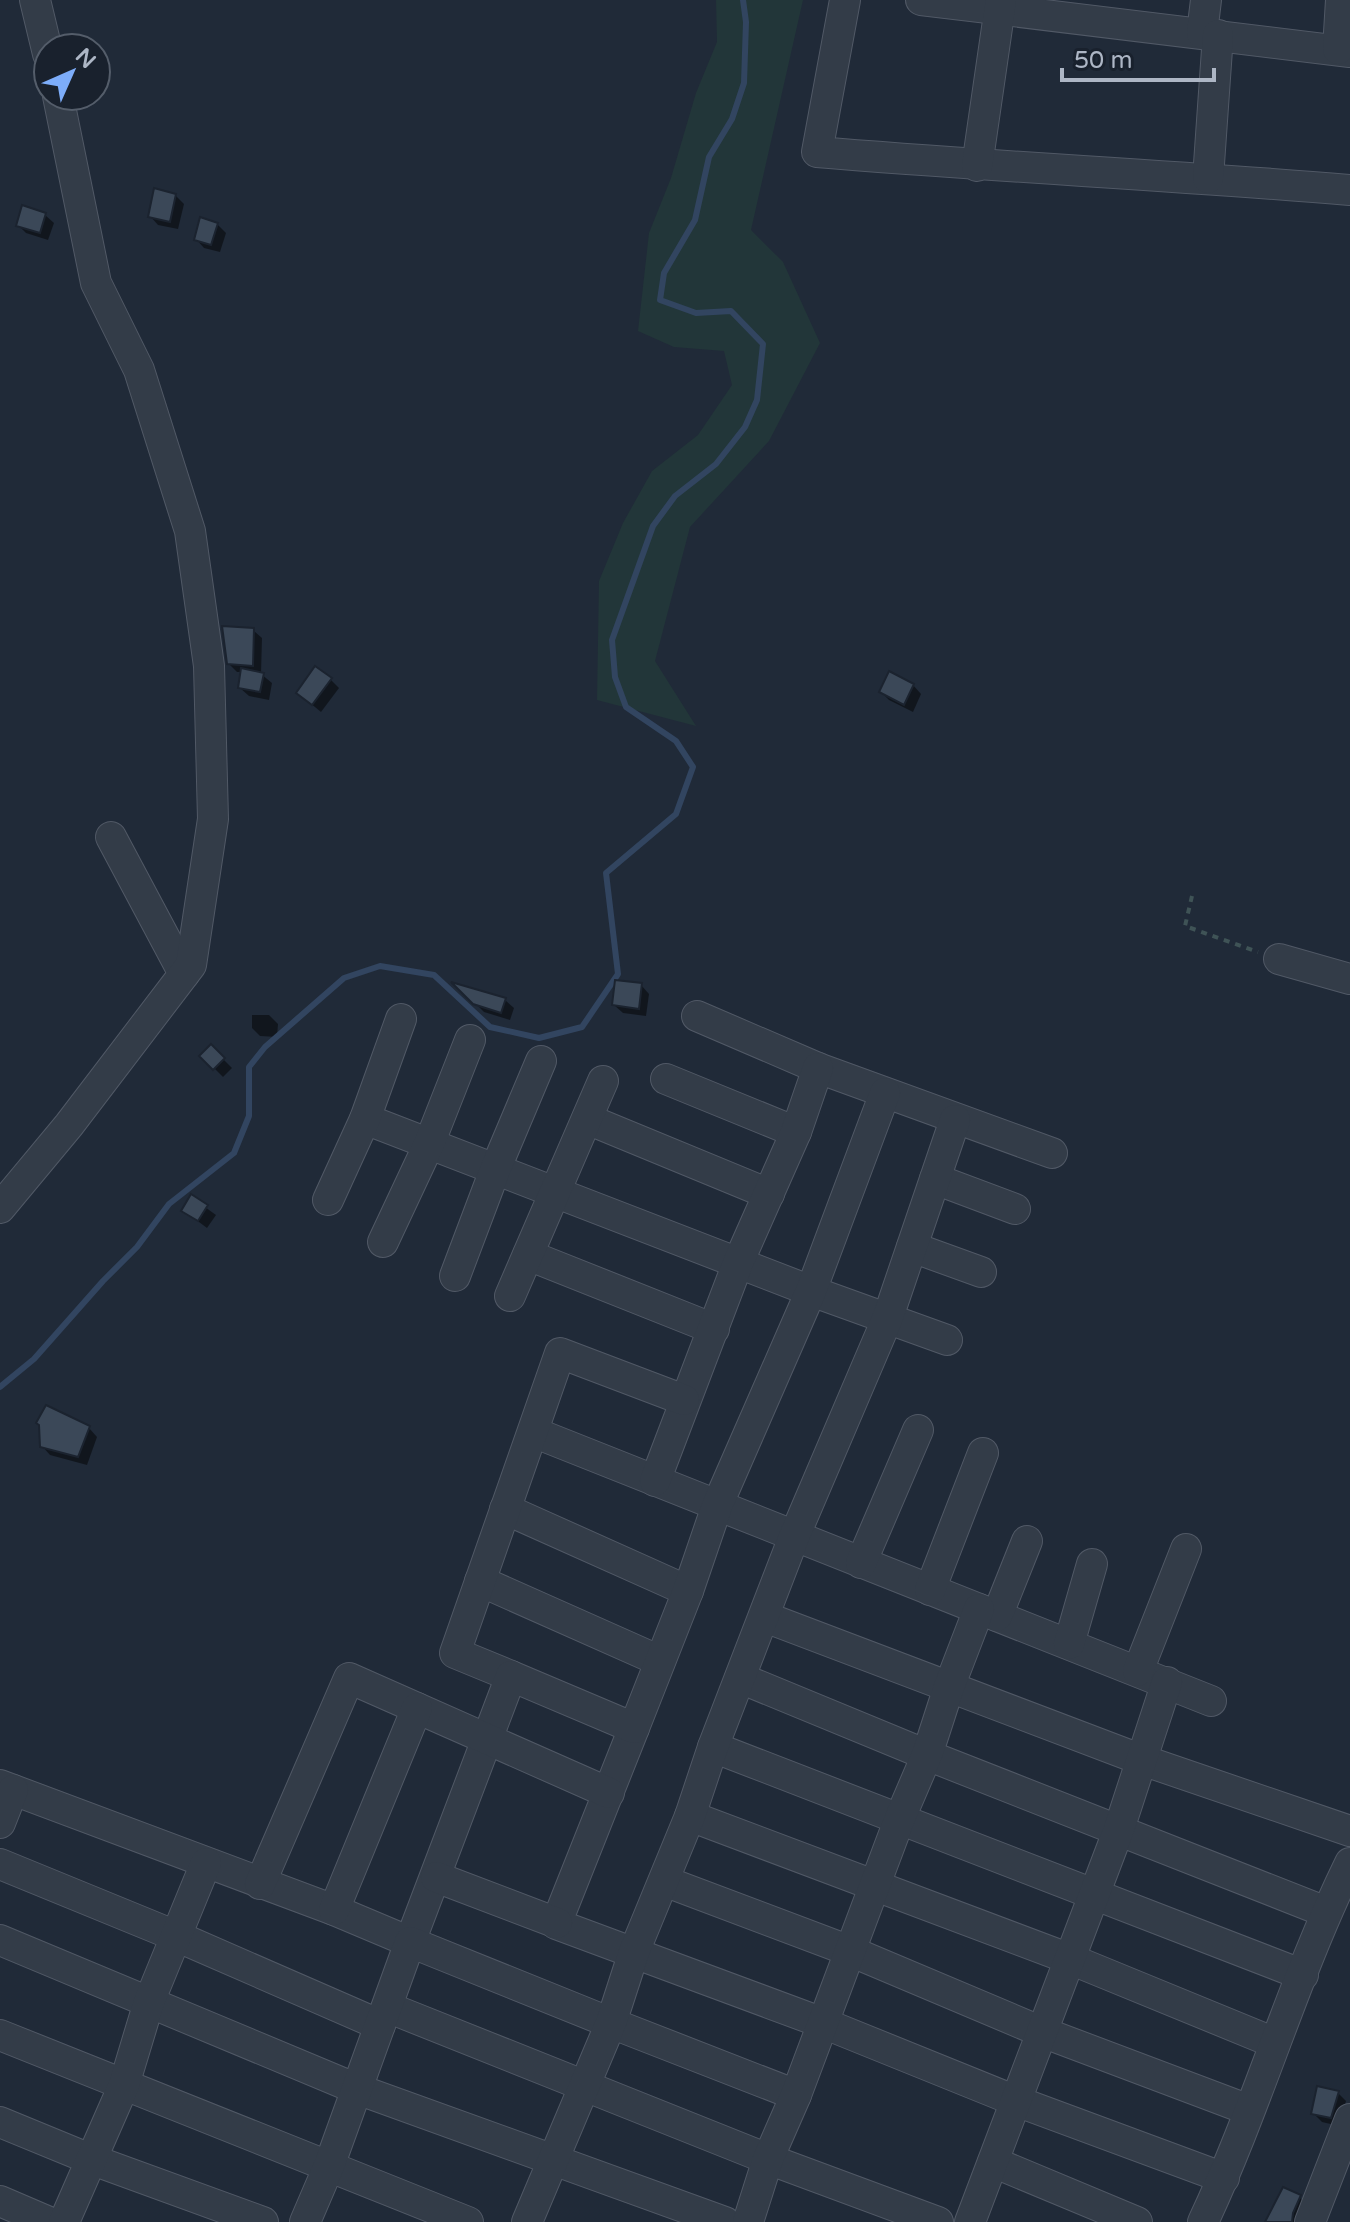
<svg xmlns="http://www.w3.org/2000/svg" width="1350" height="2222" viewBox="0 0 1350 2222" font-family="'Varela Round',sans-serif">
<rect width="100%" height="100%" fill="#202a38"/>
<polygon fill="#223639" points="716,0 803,0 751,230 783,262 820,343 769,441 690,527 655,661 696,726 597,700 599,581 623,523 652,471 698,435 732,385 724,351 674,347 638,331 649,233 671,178 696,93 717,42"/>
<g fill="#0007">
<polygon points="175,195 184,204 178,229 158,225 150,216"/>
<polygon points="45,215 54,223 48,240 26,233 18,225"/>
<polygon points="217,224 226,233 220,252 204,248 196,239"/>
<polygon points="253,630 262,638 261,674 272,683 269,700 249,696 240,688 243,672 237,672 229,664"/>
<polygon points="330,679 339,688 321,712 298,693"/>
<polygon points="913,685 921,694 913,712 889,700 881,692"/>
<polygon points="641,985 649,994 646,1016 623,1013 614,1005"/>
<polygon points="458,986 505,1000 514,1008 510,1020 484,1012"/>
<polygon points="252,1015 269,1015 278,1024 277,1037 260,1036 252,1028"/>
<polygon points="211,1047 232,1068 223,1077 202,1056"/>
<polygon points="191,1197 216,1215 207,1228 183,1210"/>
<polygon points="89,1428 97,1437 87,1465 50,1455 42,1446"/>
<polygon points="1338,2093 1346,2101 1339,2126 1322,2122 1313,2113"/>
<polygon points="1298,2196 1306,2204 1299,2222 1268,2222"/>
</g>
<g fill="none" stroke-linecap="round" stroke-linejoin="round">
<polyline stroke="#324560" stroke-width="6" points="0,1387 34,1359 103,1281 137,1247 169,1204 234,1153 249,1116 249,1067 265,1047 344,978 380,966 434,975 490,1027 539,1038 582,1027 618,974 606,873 676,814 693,767 676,741 626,707 615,677 612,640 653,526 675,496 716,464 745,427 757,400 763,344 731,311 696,313 660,300 664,273 695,220 709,157 732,119 744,83 746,22 743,0"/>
</g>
<g fill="#3b4858" stroke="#1b232f" stroke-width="2">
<polygon points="154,188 176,194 170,222 148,217"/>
<polygon points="22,205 46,213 40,233 16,226"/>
<polygon points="200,217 218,223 211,245 194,240"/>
<polygon points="222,626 254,628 253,666 227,664"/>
<polygon points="315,666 332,678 312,705 296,693"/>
<polygon points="241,668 264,673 260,692 238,688"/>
<polygon points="889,671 914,684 904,705 879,692"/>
<polygon points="615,980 642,983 639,1009 612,1005"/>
<polygon points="451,982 506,998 501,1013 473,1004"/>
<polygon points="211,1044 225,1058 213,1070 199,1056"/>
<polygon points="191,1194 208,1205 198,1221 181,1211"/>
<polygon points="46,1405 90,1426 78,1457 40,1447 39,1425 36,1423"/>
<polygon points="1317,2086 1339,2091 1331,2118 1311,2114"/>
<polygon points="1283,2187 1301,2195 1293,2213 1292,2222 1265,2222"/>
</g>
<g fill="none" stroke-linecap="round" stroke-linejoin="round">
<defs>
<g id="minor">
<polyline points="35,0 48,54"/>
<path d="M 845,0 L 817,152 C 995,167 1173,175 1350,190"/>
<polyline points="921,0 1350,52"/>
<polyline points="1202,33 1206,0"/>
<polyline points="1338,49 1341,0"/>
<polyline points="977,166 1001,0"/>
<polyline points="1208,178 1218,35"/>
<polyline points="111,837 184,974"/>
<polyline points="1279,959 1350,979"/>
<polyline points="697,1016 818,1068 1052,1153"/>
<polyline points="666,1079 796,1132"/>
<polyline points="365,1119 811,1291 947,1340"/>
<polyline points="587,1119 769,1194"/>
<polyline points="935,1179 1015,1209"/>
<polyline points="328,1200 365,1119 401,1019"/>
<polyline points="0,1208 69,1125 191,965 213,819 209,666 190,531 139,370 96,283 58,96"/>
<polyline points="383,1242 429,1144 470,1040"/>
<polyline points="912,1247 981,1272"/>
<polyline points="528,1255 714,1329"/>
<polyline points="455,1276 495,1170 541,1061"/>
<polyline points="510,1296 603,1081"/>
<polyline points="533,1432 1211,1701"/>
<polyline points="655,1481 738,1263 796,1132 818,1068"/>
<polyline points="505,1509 688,1591"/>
<polyline points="861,1563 918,1430"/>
<polyline points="480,1581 660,1661"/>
<polyline points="930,1590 983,1453"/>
<polyline points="997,1616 1027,1541"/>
<polyline points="765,1617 1142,1760 1350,1831"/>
<polyline points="1069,1644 1092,1564"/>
<polyline points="1138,1671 1186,1549"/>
<polyline points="511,1676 455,1653 560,1353 684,1400"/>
<polyline points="740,1678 927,1755 1326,1912"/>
<polyline points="634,1728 556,1924 823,2023 1016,2101 1224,2178"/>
<polyline points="713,1747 1303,1975"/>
<polyline points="0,1785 334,1910 410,1942 511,1676 634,1728 688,1591 717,1506 811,1291 885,1093"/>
<polyline points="690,1816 1070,1959 1275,2043"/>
<polyline points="0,1823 13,1790"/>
<polyline points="0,1864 176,1936 380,2025"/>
<polyline points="436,1877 557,1923"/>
<polyline points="664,1881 850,1951 1042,2032 1249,2110"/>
<polyline points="260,1884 349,1678 609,1793"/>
<polyline points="334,1910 417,1708"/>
<polyline points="0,1940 357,2089 725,2222"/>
<polyline points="387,2007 768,2159 938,2222"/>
<polyline points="0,2035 468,2222"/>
<polyline points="0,2122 90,2159 263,2222"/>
<polyline points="993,2162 1137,2222"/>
<polyline points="0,2201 49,2222"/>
<polyline points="64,2222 124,2085 149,2002 206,1863"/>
<polyline points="305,2222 329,2166 410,1942 611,2023 796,2095"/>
<polyline points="527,2222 611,2023 634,1952 690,1816 713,1747 794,1537 888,1317 955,1120"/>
<polyline points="748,2222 768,2159 796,2095 900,1818 927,1755 949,1687 979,1609"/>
<polyline points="970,2222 1119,1829 1167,1682"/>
<path d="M 1203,2222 C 1258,2105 1293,1979 1350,1863"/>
<polyline points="1310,2222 1350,2119"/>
</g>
</defs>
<use href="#minor" stroke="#515966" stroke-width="32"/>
<polyline stroke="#3f5356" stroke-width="4" stroke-dasharray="6 6" stroke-linecap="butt" points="1192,896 1185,926 1258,952"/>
<use href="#minor" stroke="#333c48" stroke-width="30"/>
</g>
<g transform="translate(72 72) rotate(45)"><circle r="38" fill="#19212d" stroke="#545d6a" stroke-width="2"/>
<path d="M0-6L14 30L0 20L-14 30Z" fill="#7dadfa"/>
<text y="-12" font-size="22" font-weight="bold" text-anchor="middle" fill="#adb6c5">N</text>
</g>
<path d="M1062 68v12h152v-12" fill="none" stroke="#adb6c5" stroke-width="4"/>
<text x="1074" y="68" font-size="24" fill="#adb6c5" stroke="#19212d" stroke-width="6" paint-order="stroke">50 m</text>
</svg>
